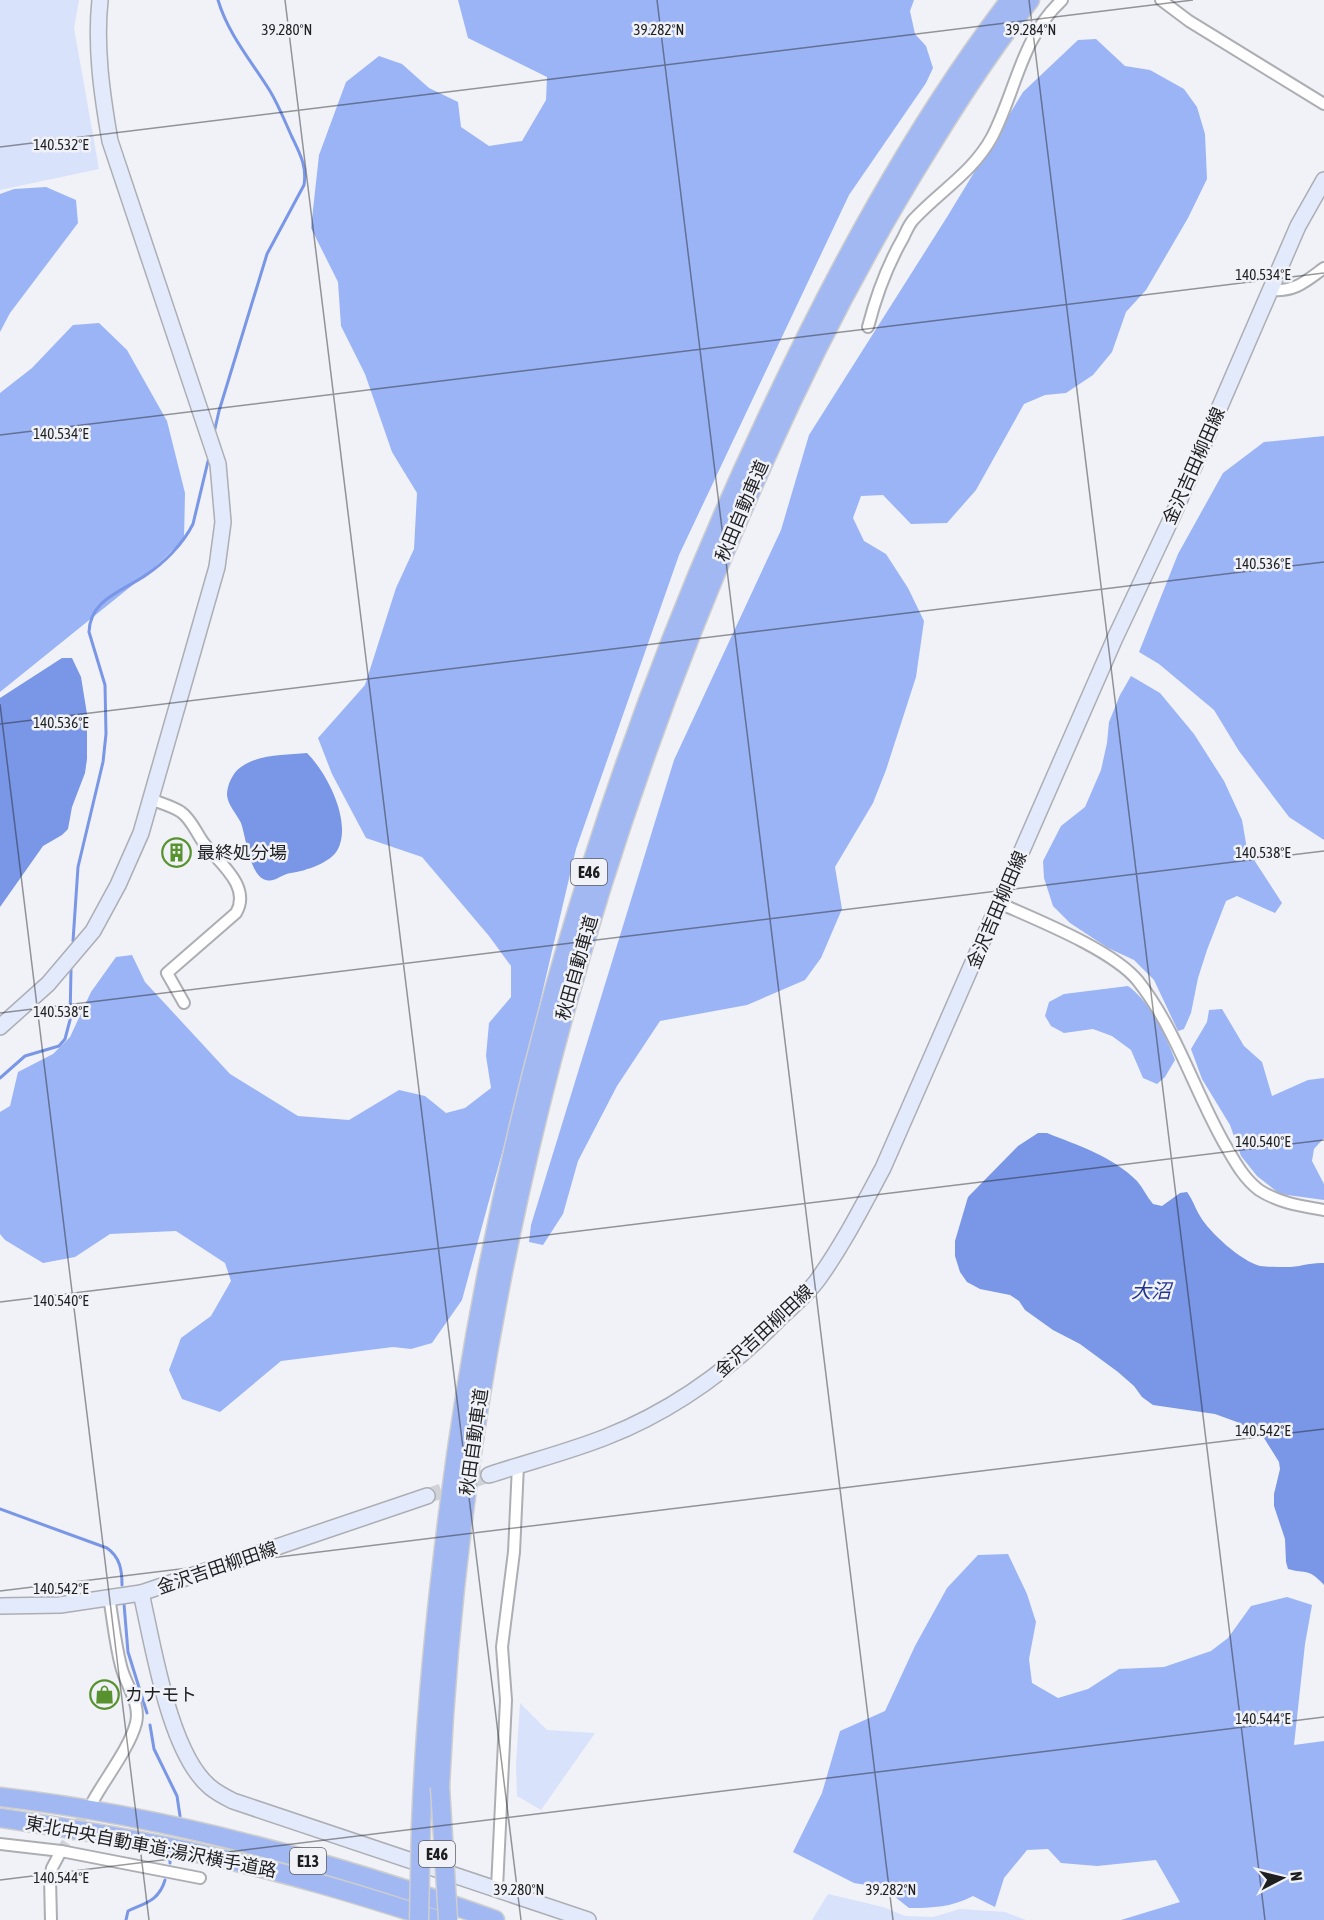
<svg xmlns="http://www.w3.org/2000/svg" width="1324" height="1920" viewBox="0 0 1324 1920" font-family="'Asap Condensed','Noto Sans JP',sans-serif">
<rect width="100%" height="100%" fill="#f0f2f8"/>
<g fill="#d8e2fa">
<polygon points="0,0 79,0 74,28 99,169 0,190"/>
<polygon points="520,1703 547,1730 595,1733 541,1810 517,1796 516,1764"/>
<polygon points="828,1894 883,1907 905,1916 933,1917 960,1909 1005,1912 1026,1920 812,1920"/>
</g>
<g fill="#9bb4f6">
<polygon points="458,0 914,0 910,11 915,34 926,46 933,68 926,83 849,195 679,555 576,849 521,1083 462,1300 432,1343 411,1349 393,1347 281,1361 220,1412 182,1399 169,1370 181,1338 211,1316 231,1281 225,1263 176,1231 110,1234 75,1257 43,1263 5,1240 0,1234 0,1112 10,1106 18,1072 53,1054 70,1037 91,992 116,957 132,955 145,982 230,1074 298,1116 349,1120 399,1090 425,1096 446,1113 465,1108 491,1088 486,1056 489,1023 511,997 511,966 489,936 422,857 366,838 332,774 318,738 365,685 396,588 414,549 417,493 392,452 365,374 341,326 338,282 311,228 319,155 346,82 379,56 402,64 429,88 458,102 461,127 489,146 522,141 546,100 547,77 468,38"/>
<polygon points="1096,39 1125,66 1150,70 1184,89 1197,107 1205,134 1207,179 1188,218 1146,290 1126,312 1112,352 1093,375 1066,393 1045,395 1024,404 976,490 947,523 911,524 883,495 861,496 853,518 864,541 886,554 908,588 924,621 916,677 886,770 873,803 835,867 842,909 821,958 805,980 747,1005 660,1021 617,1086 578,1161 563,1214 543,1245 529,1242 531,1225 674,760 781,530 809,435 947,217 1023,92 1078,40"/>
<polygon points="46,187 76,200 78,223 10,313 0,332 0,194 14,189"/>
<polygon points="99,323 127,350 167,421 185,493 184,539 155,567 0,692 0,393 32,368 73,325"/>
<polygon points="1324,436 1324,840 1289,817 1239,751 1214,710 1159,664 1139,652 1178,554 1223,473 1264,442"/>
<polygon points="1131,676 1160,693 1194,734 1224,781 1242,820 1247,849 1282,903 1275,913 1237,896 1226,901 1207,950 1198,978 1191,1013 1184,1029 1178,1031 1154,980 1134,960 1108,948 1070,923 1053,906 1044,878 1043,861 1061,826 1085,807 1101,770 1107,743 1109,722 1120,695"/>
<path d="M 1128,986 C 1152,1004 1164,1032 1175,1060 L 1165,1077 L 1157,1084 L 1143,1078 L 1131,1050 L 1112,1036 L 1093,1029 L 1064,1033 L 1051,1026 L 1045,1016 L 1049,1002 L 1064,994 Z"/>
<polygon points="1222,1009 1244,1046 1262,1062 1272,1096 1308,1080 1324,1078 1324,1138 1314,1149 1312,1161 1324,1184 1324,1200 1280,1194 1257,1176 1241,1156 1230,1125 1202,1079 1191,1049 1207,1022 1209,1010"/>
<path d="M 1008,1554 L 1027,1594 L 1036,1622 L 1029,1659 L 1032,1683 L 1058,1698 L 1088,1689 L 1119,1669 L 1164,1667 L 1211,1651 L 1228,1638 L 1251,1606 L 1287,1597 L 1312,1605 L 1305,1644 L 1294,1745 L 1324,1741 L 1324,1920 L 1121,1920 L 1180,1902 L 1156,1860 L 1097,1866 L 1061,1863 L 1048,1849 L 1027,1850 L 1004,1878 L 995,1907 L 973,1896 C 952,1907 933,1908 909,1908 L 884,1888 L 854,1883 L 793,1852 L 822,1793 L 840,1731 L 885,1711 L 915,1646 L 947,1588 L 978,1555 Z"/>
</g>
<g fill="#7996e7">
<polygon points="62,658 72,658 81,677 87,714 87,759 85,773 72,807 68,829 62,835 43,846 0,907 0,698"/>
<path d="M 307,753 C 327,773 352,821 338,849 C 331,863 305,871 291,873 C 282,874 274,883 266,880 C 250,877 246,837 241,823 C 237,814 228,806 227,795 C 227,785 233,772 241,767 C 259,754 286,755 307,753 Z"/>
<path d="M 1038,1133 L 1047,1133 C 1079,1146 1112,1156 1137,1181 C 1143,1188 1147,1197 1153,1204 L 1162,1206 L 1180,1193 L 1187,1192 C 1193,1200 1195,1208 1200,1216 C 1209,1232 1241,1261 1260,1266 C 1267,1267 1276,1267 1283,1267 C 1297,1268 1310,1262 1324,1263 L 1324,1585 C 1309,1568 1306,1574 1288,1569 L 1286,1562 L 1285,1539 L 1274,1506 L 1274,1494 L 1280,1469 L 1279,1462 L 1264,1438 L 1251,1429 L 1237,1422 L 1215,1414 L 1153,1405 L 1142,1397 L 1134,1386 L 1118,1372 L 1080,1344 L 1053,1330 L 1025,1310 L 1019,1301 L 1010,1295 L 980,1289 L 967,1282 L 960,1272 L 955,1256 L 955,1241 L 968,1197 L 1018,1146 Z"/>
</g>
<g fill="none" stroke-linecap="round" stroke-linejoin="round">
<g stroke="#7996e7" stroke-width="3">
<path d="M 214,433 L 219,411 L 267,254 L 304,185 C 307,166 300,154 292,137 C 285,122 279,106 270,91 C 252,62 228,34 218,0"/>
<path d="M 73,941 L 78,867 L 103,762 L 106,734 L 105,685 L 89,632 C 90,599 123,591 146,575 C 164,563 183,544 193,524 L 209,457"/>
<polyline points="0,1078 25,1056 59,1046 65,1039 70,1020 71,970"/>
<path d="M 0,1509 L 107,1548 C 120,1557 122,1570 122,1585"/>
<polyline points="124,1604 128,1652 147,1713"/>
<polyline points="150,1725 154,1749 177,1796 180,1816"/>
<polyline points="170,1863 170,1859"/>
<path d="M 126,1920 L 128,1911 C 145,1903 159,1901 165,1880"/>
</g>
<polyline stroke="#d0d2d8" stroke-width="10" stroke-dasharray="10 5" stroke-linecap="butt" points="61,1851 88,1808"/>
<polyline stroke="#d0d2d8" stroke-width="15" stroke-dasharray="15 8" stroke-linecap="butt" points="427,1496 489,1475"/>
<defs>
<g id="street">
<polyline points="1161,0 1189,21 1324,104"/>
<path d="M 1270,290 C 1295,292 1305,282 1324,268"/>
<path d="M 868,327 C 876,296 887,266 903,238 C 906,232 909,224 914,219 C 940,191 973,172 992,137 C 1016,91 1021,38 1062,0"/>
<path d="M 150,799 C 160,803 172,806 181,812 C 191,819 196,832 203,842 C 218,862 252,886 236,913 L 167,973 L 184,1003"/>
<path d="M 999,903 C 1037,920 1113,950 1138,981 C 1176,1029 1194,1090 1224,1143 C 1234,1160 1243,1178 1259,1190 C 1279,1203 1301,1206 1324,1210"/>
<path d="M 93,1801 C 105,1779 130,1747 136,1723 C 141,1703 125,1684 121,1666 C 115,1643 113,1620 109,1597"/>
<polyline points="0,1844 61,1851 200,1878"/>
<polyline points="497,1888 506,1700 502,1647 514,1552 518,1465"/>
<polyline points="51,1920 50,1878 52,1868 61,1851"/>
</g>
<g id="secondary">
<path d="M 0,1027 L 48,984 L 93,931 L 118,885 L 141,833 L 217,567 L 223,522 L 218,464 L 110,141 C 102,95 95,47 100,0"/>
<path d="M 489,1475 C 528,1462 568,1452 606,1437 C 672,1411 728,1371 778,1320 C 791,1307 808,1294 819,1278 C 844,1243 863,1205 883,1168 L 1115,638 L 1173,515 L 1298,226 L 1324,180"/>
<path d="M 141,1593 C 153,1644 169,1753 210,1787 C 217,1793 225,1797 233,1801 L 588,1920"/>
<polyline points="0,1606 60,1605 141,1593 427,1496"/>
</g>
<g id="highway">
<path d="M 440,1787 C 461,1328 577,874 767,455 C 814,350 867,248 928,150 C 959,99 993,47 1030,0"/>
<path d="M 0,1797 C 167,1816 336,1863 495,1920"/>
<path d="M 0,1818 C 68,1828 135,1839 202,1854 C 282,1871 360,1895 438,1920"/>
<path d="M 421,1826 C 425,1722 435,1618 448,1515 C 496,1137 603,767 765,422 C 834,275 912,129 1010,0"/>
</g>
</defs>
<use href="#street" stroke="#acaeb3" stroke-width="14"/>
<use href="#secondary" stroke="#acaeb3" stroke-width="18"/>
<use href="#highway" stroke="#cecece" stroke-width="21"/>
<use href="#street" stroke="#fff" stroke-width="10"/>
<use href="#secondary" stroke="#e3eafb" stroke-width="15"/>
<use href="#highway" stroke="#a1b8f3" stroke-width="18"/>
<defs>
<g id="highway-bridge">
<polyline points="440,1787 448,1920"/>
<polyline points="419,1920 421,1826"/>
</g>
</defs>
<use href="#highway-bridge" stroke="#cecece" stroke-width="21" stroke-linecap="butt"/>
<use href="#highway-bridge" stroke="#a1b8f3" stroke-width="18"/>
</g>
<path fill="none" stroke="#1e1f21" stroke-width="1.5" stroke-opacity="0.45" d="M 285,0 L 521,1920M 657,0 L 893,1920M 1029,0 L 1265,1920M 0,147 L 1193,0M 0,435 L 1324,273M 0,704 L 149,1920M 0,724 L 1324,562M 0,1013 L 1324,851M 0,1302 L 1324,1140M 0,1591 L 1324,1429M 0,1880 L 1324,1717"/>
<defs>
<symbol id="building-ring" viewBox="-11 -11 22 22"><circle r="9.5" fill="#f0f2f8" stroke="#58922f" stroke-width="1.5"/><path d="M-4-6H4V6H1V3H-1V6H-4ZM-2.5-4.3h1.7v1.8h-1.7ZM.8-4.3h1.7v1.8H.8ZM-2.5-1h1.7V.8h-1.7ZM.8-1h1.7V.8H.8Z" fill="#58922f"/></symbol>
<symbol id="shop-ring" viewBox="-11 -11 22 22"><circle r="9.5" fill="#f0f2f8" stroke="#58922f" stroke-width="1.5"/><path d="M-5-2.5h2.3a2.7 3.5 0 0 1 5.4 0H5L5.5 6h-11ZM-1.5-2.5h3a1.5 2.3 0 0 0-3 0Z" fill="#58922f"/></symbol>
</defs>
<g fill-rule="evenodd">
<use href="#building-ring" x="160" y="836" width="33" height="33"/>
<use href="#shop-ring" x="88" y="1678" width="33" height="33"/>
</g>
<g text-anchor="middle" stroke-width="5" stroke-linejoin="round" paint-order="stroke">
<g fill="#f0f2f8" stroke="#5d5e62" stroke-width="1.5">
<rect x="571" y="859" width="36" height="26" rx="4.5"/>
<rect x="419" y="1841" width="36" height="26" rx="4.5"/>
<rect x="290" y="1848" width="36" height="26" rx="4.5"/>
</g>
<g font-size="16" font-weight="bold" fill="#1e1f21">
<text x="589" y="878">E46</text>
<text x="437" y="1860">E46</text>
<text x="308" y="1867">E13</text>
</g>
<g font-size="18" fill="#1e1f21" stroke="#f0f2f8">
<text transform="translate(1194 466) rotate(-66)" y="6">金沢吉田柳田線</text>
<text transform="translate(742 511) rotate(-67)" y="6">秋田自動車道</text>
<text transform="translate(997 910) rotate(-67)" y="6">金沢吉田柳田線</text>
<text transform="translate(577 968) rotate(-74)" y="6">秋田自動車道</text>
<text transform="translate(764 1331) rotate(-43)" y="6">金沢吉田柳田線</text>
<text transform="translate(474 1442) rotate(-82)" y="6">秋田自動車道</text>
<text transform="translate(217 1568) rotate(-19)" y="6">金沢吉田柳田線</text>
<text transform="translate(151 1847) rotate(11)" y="6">東北中央自動車道;湯沢横手道路</text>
</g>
<g font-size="18" fill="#1e1f21" stroke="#f0f2f8" text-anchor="start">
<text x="197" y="859">最終処分場</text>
<text x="125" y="1701">カナモト</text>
</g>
<g font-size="20" font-style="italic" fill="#203592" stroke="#f0f2f8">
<text x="1151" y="1298">大沼</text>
</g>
</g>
<g font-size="15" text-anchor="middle" fill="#1e1f21" stroke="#f0f2f8" stroke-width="5" stroke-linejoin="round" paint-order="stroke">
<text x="287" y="35">39.280°N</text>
<text x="659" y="35">39.282°N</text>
<text x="1031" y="35">39.284°N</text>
<text x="61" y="150">140.532°E</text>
<text x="1263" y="280">140.534°E</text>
<text x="61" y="439">140.534°E</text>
<text x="1263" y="569">140.536°E</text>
<text x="61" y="728">140.536°E</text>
<text x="1263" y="858">140.538°E</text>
<text x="61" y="1017">140.538°E</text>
<text x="1263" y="1147">140.540°E</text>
<text x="61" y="1306">140.540°E</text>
<text x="1263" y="1436">140.542°E</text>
<text x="61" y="1594">140.542°E</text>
<text x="1263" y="1724">140.544°E</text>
<text x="61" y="1883">140.544°E</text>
<text x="519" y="1895">39.280°N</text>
<text x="891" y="1895">39.282°N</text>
</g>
<g transform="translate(1282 1878) rotate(83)" stroke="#f0f2f8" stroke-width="4.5" paint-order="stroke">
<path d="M0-4.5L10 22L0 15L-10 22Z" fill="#1e1f21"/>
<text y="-9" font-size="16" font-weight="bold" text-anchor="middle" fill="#1e1f21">N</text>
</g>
</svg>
